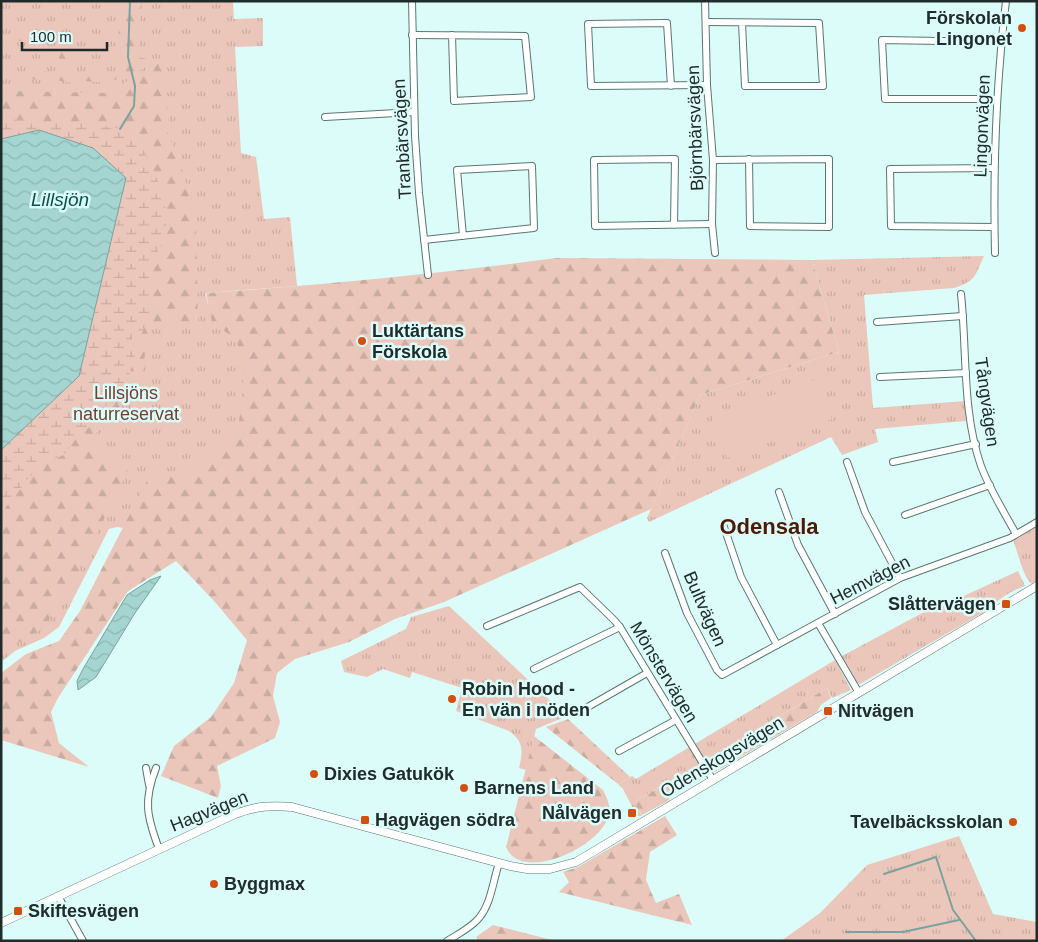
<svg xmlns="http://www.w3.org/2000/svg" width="1038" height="942" viewBox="0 0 1038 942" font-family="Helvetica,sans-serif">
<defs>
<pattern id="grass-tufts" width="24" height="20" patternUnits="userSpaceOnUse" patternTransform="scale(1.25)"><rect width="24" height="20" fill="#ebc7bb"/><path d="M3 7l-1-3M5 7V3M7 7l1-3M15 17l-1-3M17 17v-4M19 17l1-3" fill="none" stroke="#c9aba1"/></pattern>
<pattern id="forest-firs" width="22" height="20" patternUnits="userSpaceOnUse" patternTransform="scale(1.25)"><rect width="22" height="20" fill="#ebc7bb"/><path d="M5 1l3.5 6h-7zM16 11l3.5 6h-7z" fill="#c9aba1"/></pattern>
<pattern id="wetland-marsh" width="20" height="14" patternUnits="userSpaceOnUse" patternTransform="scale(1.25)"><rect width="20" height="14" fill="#ebc7bb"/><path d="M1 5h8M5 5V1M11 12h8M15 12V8" fill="none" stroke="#c9aba1"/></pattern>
<pattern id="water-waves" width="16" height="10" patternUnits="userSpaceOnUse" patternTransform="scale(1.25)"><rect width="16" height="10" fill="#a4d5d0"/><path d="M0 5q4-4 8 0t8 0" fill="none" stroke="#8db7b3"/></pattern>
</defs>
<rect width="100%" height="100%" fill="#dcfcf9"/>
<g fill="url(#grass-tufts)">
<polygon points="1,1 233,1 234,19 263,18 263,46 235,47 241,153 256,157 264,219 290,217 297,286 205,293 208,304 244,308 289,367 168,535 117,527 109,529 59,627 44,638 15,651 1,662"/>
<path d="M 984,256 C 975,276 976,281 954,288 L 864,295 L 873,408 L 965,401 L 966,421 L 875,429 L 878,442 L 842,455 L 831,437 L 649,522 L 647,518 L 700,395 L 839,352 L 812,260 Z"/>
<path d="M 1037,526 L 1037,581 L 1032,584 C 1023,578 1018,552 1013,540 Z"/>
<path d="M 1018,571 L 1025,586 C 1011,591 1001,597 991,608 L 860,684 L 857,682 L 842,656 L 937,605 L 957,599 Z"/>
<path d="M 449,606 L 567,716 L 536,729 L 526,770 L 519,768 C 523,751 524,742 509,731 L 456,711 L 462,688 L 412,672 L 410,678 L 383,669 L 367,677 L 344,672 L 341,661 L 406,629 L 411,617 Z"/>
<polygon points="835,660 851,690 832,698 827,688 721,751 718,756 721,762 727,765 695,783 685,772 636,801 637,807 642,816 637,816 623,789 618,784 632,776 636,779"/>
<polygon points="959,836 993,914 1037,922 1037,941 781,941 820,913 867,865"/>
</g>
<g fill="url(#forest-firs)">
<polygon points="121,1 142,1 138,57 157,61 124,79 125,64 117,52"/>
<polygon points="31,33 34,39 1,44 1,34"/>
<polygon points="63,50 73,55 68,65 60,68 59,57"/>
<polygon points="164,60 169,125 165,126 182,169 196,221 198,325 151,323 142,371 122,405 86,444 128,471 67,593 43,628 1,653 1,513 41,463 64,455 77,437 99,419 110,399 129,376 131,338 142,333 150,310 150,270 166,233 124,130 89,123 37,122 1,118 1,91 106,93"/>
<polygon points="44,71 52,72 53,77 43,80 25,79 30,75"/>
<path d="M 71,73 L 117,73 L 116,80 C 103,83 96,82 83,81 C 72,81 68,84 58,80 L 60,74 Z"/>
<path d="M 557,258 L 812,260 L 839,352 L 700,395 L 651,509 L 444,602 L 395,619 L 349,642 L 295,659 L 277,673 L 273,696 L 280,722 L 275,738 L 217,766 L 221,786 L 218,798 L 161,776 L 174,746 L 211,717 L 234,683 L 247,640 L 214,601 L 176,561 L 128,591 L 58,698 L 51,712 L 59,743 L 89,767 L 1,740 L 1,673 L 26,654 L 59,641 L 80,611 L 151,473 L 190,472 L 238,428 L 242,400 L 244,367 L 236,339 L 212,323 L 206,293 C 324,285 441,273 557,258 Z"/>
<polygon points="827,688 831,698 821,705 817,712 727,765 722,761 718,756 721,751"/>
<polygon points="568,719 630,777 618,784 546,727"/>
<path d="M 534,736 L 603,790 C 607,798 610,804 609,812 C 607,845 521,885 506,847 Z"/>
<polygon points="686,772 695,783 683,788 673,794 668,801 642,815 637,807 636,801"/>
<polygon points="665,816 677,835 650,852 646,880 656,903 679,894 692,925 559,892 569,882 563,872 578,867"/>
<polygon points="493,925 556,941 478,941 476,937"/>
</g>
<polygon fill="url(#wetland-marsh)" points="1,118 37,122 89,123 124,130 141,145 165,196 166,233 150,270 150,310 142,333 132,338 136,352 129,376 110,399 99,419 77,437 64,455 41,463 1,513 1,450 79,376 126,179 39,130 1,139"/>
<polygon fill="#ebc7bb" points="820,378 832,419 727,458 712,417"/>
<g fill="url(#water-waves)" stroke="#7ca29e">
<polygon points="39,130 93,148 126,178 79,376 1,450 1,139"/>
<polygon points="161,576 135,613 96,677 78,690 77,681 83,669 127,595 150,580"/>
</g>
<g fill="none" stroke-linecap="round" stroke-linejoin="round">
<g stroke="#7ca29e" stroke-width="2">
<polyline points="120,129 134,106 135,86 128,57 130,1"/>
<polyline points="884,874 936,857 953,910 976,941"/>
<polyline points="846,932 903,932 959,920"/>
</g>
<defs>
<g id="minor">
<polyline points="412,1 415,136 419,193 428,275"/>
<polyline points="705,1 707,85 713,160 712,224 715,253"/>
<polyline points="706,22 819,23 823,86 745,86 742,23"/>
<polyline points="412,35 525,36 531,97 454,101 452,35"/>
<polyline points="671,86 667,23 588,24 591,86 707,85"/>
<polyline points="996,99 885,99 882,40 1001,42"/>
<polyline points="325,117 414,112"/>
<polyline points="713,160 829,159 829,227 750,226 749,159"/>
<polyline points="674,225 675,159 594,160 595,226 712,224"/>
<polyline points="994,227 891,226 890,169 994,168"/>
<polyline points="424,240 534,228 532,166 457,170 463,236"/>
<path d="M 995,253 C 993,169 996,85 1006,1"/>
<path d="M 961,294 C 967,350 962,412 981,466 C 990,490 1004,512 1016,534"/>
<polyline points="877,322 963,316"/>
<polyline points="880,377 966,373"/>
<polyline points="847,462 865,512 900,578"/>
<polyline points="893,462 976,444"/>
<polyline points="779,492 798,545 835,614"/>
<polyline points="905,515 990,485"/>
<polyline points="723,524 741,577 777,645"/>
<polyline points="665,553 687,613 717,670 722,675 900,578 1010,538 1037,522"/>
<polyline points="818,623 859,693"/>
<polyline points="487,626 580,587 614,620 620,627 713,780"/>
<polyline points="534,669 620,627"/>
<polyline points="579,712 647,673"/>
<polyline points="619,751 676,720"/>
<polyline points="146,768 149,785"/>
<path d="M 156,768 C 143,801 147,817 159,849"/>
<polyline points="58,896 83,941"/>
<path d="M 447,941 C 458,934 471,928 479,918 C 491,904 493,881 499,863"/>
</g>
<path id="tertiary" d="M 1,923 L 235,814 C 257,806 270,805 292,807 L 510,866 L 527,869 L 550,869 L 576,862 L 1037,586"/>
</defs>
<use href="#minor" stroke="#597673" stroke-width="8"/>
<use href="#tertiary" stroke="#597673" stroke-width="9"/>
<use href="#minor" stroke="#fff" stroke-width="6"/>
<use href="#tertiary" stroke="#fff" stroke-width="8"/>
</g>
<g fill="#d34e11" stroke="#dcfcf9" stroke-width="2">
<circle cx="1022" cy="28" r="5"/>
<circle cx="362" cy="341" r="5"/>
<rect x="1001" y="599" width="10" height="10" rx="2.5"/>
<circle cx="452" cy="699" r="5"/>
<rect x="823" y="706" width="10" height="10" rx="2.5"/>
<circle cx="314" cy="774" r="5"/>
<circle cx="464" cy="788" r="5"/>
<rect x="627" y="808" width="10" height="10" rx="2.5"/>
<rect x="360" y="815" width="10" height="10" rx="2.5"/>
<circle cx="1013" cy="822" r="5"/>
<circle cx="214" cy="884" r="5"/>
<rect x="13" y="906" width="10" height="10" rx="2.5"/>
</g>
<g text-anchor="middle" stroke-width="5" stroke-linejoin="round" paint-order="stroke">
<g font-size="18" font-weight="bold" fill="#202c2b" stroke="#dcfcf9" text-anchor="start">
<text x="1012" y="24" text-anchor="end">Förskolan<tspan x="1012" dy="21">Lingonet</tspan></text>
<text x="372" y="337">Luktärtans<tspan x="372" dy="21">Förskola</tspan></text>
<text x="996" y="610" text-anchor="end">Slåttervägen</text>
<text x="462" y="695">Robin Hood -<tspan x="462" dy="21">En vän i nöden</tspan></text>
<text x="838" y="717">Nitvägen</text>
<text x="324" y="780">Dixies Gatukök</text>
<text x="474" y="794">Barnens Land</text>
<text x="622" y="819" text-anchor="end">Nålvägen</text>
<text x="375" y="826">Hagvägen södra</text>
<text x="1003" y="828" text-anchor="end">Tavelbäcksskolan</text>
<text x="224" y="890">Byggmax</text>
<text x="28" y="917">Skiftesvägen</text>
</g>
<g font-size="18" fill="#202c2b" stroke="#dcfcf9">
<text transform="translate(982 126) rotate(-88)" y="6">Lingonvägen</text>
<text transform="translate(695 128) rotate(-92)" y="6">Björnbärsvägen</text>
<text transform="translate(402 139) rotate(-93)" y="6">Tranbärsvägen</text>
<text transform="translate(987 402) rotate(82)" y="6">Tångvägen</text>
<text transform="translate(870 580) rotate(-27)" y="6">Hemvägen</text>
<text transform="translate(705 609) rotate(66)" y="6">Bultvägen</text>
<text transform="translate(664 672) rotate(59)" y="6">Mönstervägen</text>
<text transform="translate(722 757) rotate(-31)" y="6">Odenskogsvägen</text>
<text transform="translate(209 811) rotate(-22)" y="6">Hagvägen</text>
</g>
<g font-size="18" fill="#733e2b" stroke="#dcfcf9">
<text x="126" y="399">Lillsjöns<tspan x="126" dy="21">naturreservat</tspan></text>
</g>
<g font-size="19" font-style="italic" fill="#09514d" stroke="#dcfcf9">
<text x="60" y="206">Lillsjön</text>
</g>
<g font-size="22" font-weight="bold" fill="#4b1a07" stroke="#dcfcf9">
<text x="769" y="534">Odensala</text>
</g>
</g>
<rect width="1038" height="942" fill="none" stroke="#202c2b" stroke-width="5"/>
<path d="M22 42v8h85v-8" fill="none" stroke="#202c2b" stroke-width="2.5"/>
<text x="30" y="42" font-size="15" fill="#202c2b" stroke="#dcfcf9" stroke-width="4" paint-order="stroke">100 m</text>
</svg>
